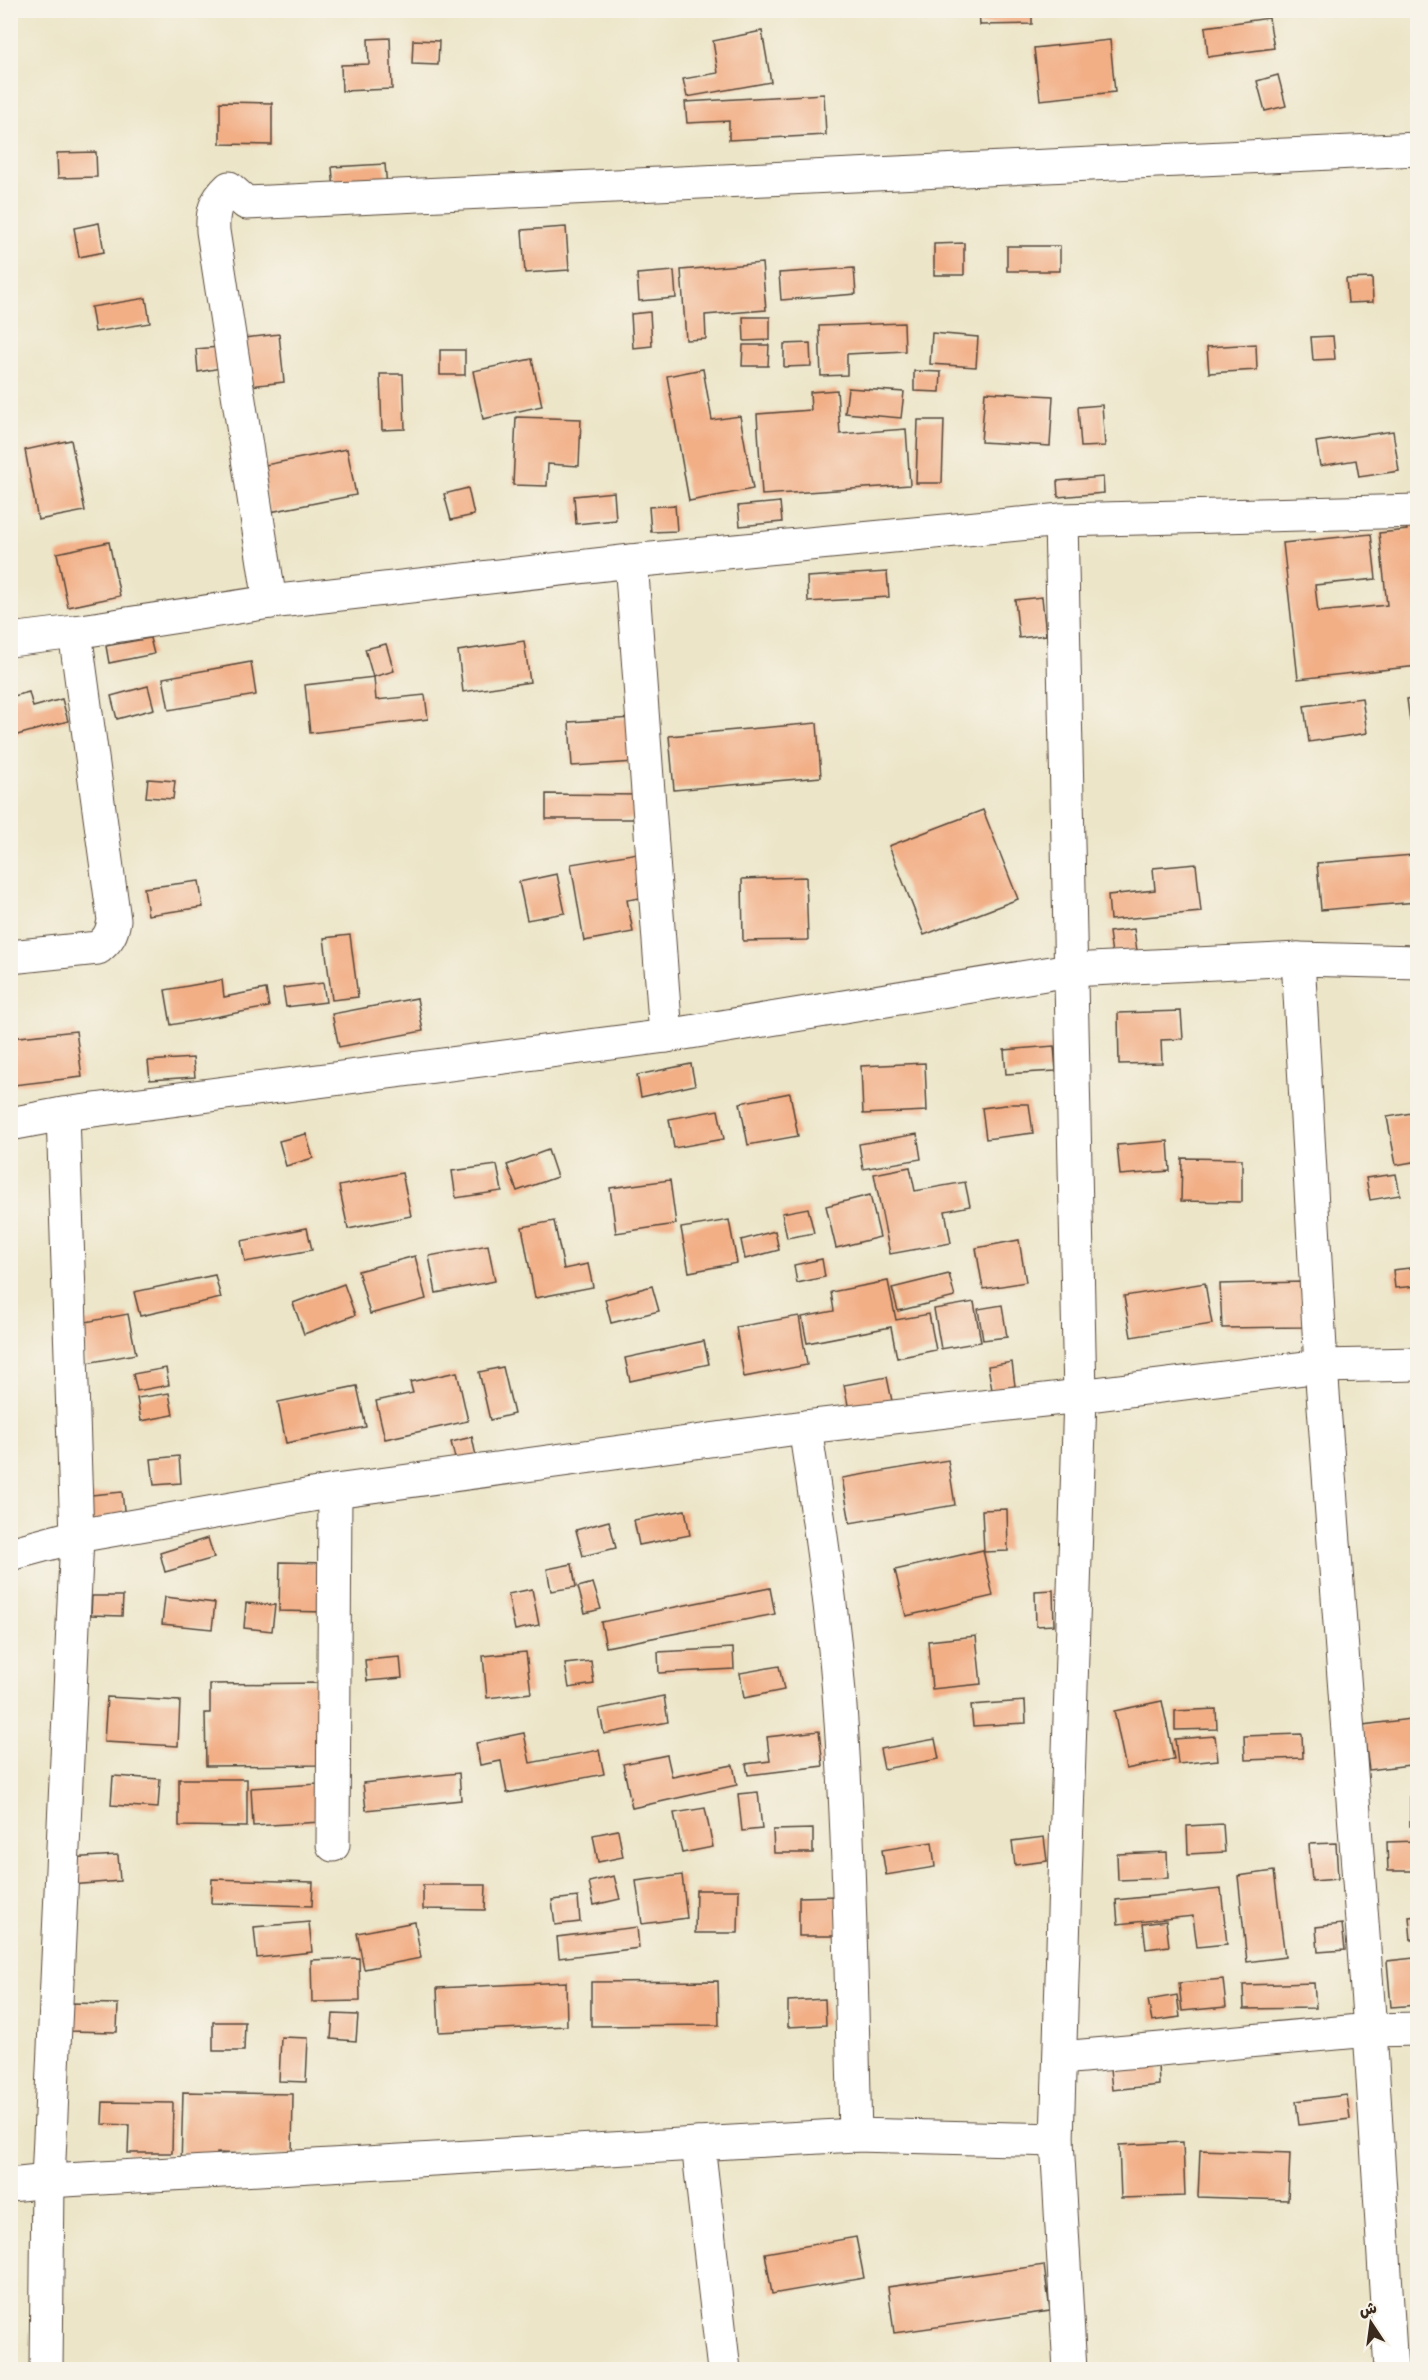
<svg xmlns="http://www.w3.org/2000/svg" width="1428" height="2380" viewBox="0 0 1428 2380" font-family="'Architects Daughter','Playpen Sans Arabic',sans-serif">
<rect width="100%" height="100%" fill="#f7f3e8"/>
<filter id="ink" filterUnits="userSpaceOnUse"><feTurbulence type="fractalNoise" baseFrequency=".0167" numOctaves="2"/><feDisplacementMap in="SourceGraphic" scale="12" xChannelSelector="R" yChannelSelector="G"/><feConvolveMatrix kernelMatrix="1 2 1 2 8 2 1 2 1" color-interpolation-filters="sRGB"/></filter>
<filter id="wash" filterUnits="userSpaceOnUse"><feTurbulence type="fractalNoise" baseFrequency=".008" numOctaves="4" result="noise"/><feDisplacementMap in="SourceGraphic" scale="24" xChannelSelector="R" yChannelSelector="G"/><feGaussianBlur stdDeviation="1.35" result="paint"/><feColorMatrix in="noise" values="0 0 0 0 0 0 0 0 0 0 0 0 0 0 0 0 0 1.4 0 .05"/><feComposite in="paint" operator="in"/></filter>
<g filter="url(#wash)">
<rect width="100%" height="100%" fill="#ece5c8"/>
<g id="blocks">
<g fill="#f2ae85">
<polygon points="979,10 1032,10 1032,24 980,25"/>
<polygon points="1269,18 1274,48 1208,57 1205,27"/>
<polygon points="762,31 771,82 687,97 683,79 718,73 713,41"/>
<polygon points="390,38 392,89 342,91 341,65 369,64 368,39"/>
<polygon points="413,40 439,41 438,65 412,64"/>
<polygon points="1110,40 1115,92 1040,100 1034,48"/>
<polygon points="1278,75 1286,106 1265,111 1257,81"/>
<polygon points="824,94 826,135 729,140 729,121 687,123 685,102"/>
<polygon points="220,102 272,103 272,145 220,144"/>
<polygon points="96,152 97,177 58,178 57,153"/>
<polygon points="385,164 387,187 334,190 332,167"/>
<polygon points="99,223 104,252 79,257 74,228"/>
<polygon points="566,227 569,270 525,273 522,230"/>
<polygon points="964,243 964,275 934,275 934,244"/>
<rect x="1007" y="246" width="53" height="25"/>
<polygon points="762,263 766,310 705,315 706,339 686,340 681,270"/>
<polygon points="854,268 856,294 781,300 779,273"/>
<polygon points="674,271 676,298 639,301 637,274"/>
<polygon points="1372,278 1373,302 1348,303 1346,279"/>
<polygon points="146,298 150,323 95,332 91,307"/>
<polygon points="650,312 652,346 633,348 631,314"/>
<polygon points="743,317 770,317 770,340 744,341"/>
<polygon points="904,323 905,351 847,354 847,375 821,376 819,326"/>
<polygon points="932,333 978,337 976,367 930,364"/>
<polygon points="279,334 284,382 250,386 244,338"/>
<polygon points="1333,336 1335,359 1313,360 1311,337"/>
<polygon points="810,343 811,366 784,367 784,344"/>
<polygon points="1256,344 1257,370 1209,373 1207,347"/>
<polygon points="743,345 769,345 768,366 742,366"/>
<polygon points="219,347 221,368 198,372 196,349"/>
<rect x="440" y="350" width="25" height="25"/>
<polygon points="532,359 542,406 483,419 473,371"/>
<polygon points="703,369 712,420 740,416 753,489 689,501 667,376"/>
<polygon points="914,371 941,372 940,392 914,391"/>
<polygon points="380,374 403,374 405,429 382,430"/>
<polygon points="848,388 904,392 901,418 845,413"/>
<polygon points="837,390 840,434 906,429 910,485 762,495 757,414 811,410 810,392"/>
<polygon points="985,392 1053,396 1050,446 981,442"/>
<polygon points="1102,405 1105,446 1081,447 1078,407"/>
<polygon points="516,417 581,419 579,466 548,464 547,486 513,485"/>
<polygon points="918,420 944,420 942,483 916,483"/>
<polygon points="1393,431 1399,471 1359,477 1356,460 1320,466 1316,442"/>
<polygon points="71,440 85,511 38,520 25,450"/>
<polygon points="347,449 356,495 270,512 260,466"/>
<polygon points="1103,477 1104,493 1058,497 1057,481"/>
<polygon points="468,488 474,515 451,520 444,494"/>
<polygon points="614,492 616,520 576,524 574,496"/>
<polygon points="780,502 782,522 740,526 738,506"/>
<polygon points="675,505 677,531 651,532 649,507"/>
<polygon points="1418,516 1418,666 1298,679 1283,543 1371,534 1376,579 1315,585 1318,612 1387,605 1379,533 1407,530 1405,518"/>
<polygon points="109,542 120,596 68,607 57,553"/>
<polygon points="887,572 889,597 808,602 807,577"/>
<polygon points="1042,597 1046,635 1019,638 1015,600"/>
<polygon points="150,638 154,654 109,663 106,646"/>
<polygon points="524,641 530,682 463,692 458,651"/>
<polygon points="386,644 394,671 373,677 365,649"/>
<polygon points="251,662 256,695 169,710 163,678"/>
<polygon points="374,677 376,700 425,695 428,719 310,733 305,685"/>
<polygon points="148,686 154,709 117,719 111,696"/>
<polygon points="29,692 33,707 62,699 68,721 10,737 10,697"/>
<polygon points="1362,698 1367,733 1309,742 1304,706"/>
<polygon points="1418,698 1418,720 1410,721 1407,699"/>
<polygon points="633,718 636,762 572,766 569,722"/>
<polygon points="817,723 821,777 674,790 669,736"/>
<polygon points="148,779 175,781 173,799 146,797"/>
<polygon points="546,794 641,795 641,819 546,819"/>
<polygon points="983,810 1018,899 924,935 889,846"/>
<polygon points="644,852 652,896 627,900 633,932 584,941 571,864"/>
<polygon points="1413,855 1417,902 1321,910 1317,863"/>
<polygon points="1196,864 1201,912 1110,920 1108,895 1155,890 1153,868"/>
<polygon points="557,874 565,913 527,920 519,882"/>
<polygon points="806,877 808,940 743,941 742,879"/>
<polygon points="199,881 203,907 148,915 144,888"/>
<polygon points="1134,929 1137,951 1112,954 1109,932"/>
<polygon points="350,935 358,997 332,1000 324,938"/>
<polygon points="222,980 224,997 266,989 269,1007 171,1025 165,990"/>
<polygon points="323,983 326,1002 286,1007 283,988"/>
<polygon points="417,998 423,1031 339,1047 332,1014"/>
<polygon points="1181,1011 1183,1039 1161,1040 1162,1063 1119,1064 1118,1013"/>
<polygon points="76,1031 82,1077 14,1085 10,1038"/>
<polygon points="1054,1046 1056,1071 1006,1074 1004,1050"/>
<polygon points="193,1058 195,1077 150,1080 148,1061"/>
<polygon points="925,1063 927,1111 863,1114 861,1066"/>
<polygon points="691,1064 695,1085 641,1097 637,1075"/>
<polygon points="790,1093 798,1136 748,1145 740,1103"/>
<polygon points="1013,1104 1029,1104 1033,1133 986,1139 982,1108"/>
<polygon points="718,1110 724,1139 674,1148 669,1119"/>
<polygon points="1418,1112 1418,1161 1396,1165 1387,1117"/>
<polygon points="306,1134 313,1158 286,1166 279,1141"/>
<polygon points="917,1134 921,1159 863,1169 859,1144"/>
<polygon points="1168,1141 1170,1171 1120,1175 1117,1145"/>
<polygon points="548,1150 557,1177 517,1191 507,1165"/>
<polygon points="1182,1158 1242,1159 1242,1202 1181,1201"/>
<polygon points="497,1165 502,1191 456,1198 452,1171"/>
<polygon points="910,1167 915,1191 965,1182 970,1206 945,1211 951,1243 890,1254 874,1174"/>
<polygon points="402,1173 411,1216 348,1229 339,1186"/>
<polygon points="1396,1174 1400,1195 1370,1200 1366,1178"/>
<polygon points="670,1180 676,1224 616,1233 610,1188"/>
<polygon points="870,1195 880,1237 836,1248 826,1206"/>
<polygon points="808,1208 814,1233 787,1238 782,1213"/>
<polygon points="729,1220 737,1263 689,1272 681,1228"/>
<polygon points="554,1221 564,1269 588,1264 593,1287 535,1298 522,1227"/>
<polygon points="307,1228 312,1250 245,1262 241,1241"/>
<polygon points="775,1231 779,1250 745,1259 741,1240"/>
<polygon points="1019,1240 1026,1282 983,1289 976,1248"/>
<polygon points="488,1245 495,1281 436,1293 429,1256"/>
<polygon points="415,1256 426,1299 370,1314 358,1271"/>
<polygon points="822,1259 825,1277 797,1283 794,1265"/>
<polygon points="1418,1267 1418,1286 1395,1288 1393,1270"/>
<polygon points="949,1274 955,1297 898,1311 892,1288"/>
<polygon points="215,1275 221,1298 140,1316 134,1292"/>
<polygon points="888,1281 896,1320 929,1314 936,1350 897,1358 891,1327 807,1343 802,1317 834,1311 831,1292"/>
<polygon points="1302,1282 1303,1327 1222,1328 1220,1284"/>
<polygon points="1205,1283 1212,1324 1131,1337 1124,1296"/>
<polygon points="344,1284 355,1315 304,1334 293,1303"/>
<polygon points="652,1286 659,1311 611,1323 605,1299"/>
<polygon points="10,1291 15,1306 10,1307"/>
<polygon points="974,1302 981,1342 941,1349 934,1309"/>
<polygon points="1002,1305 1007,1337 983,1340 978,1309"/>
<polygon points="128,1314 136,1354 87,1363 80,1323"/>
<polygon points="799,1316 807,1365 744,1377 736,1327"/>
<polygon points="704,1341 709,1364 630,1381 625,1358"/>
<polygon points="1012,1362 1015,1386 992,1390 988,1366"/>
<polygon points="503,1367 514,1414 490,1420 479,1372"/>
<polygon points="166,1368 169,1385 137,1391 133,1374"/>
<polygon points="457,1372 468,1421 385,1439 376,1401 413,1393 410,1382"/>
<polygon points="887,1377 892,1401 849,1410 844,1385"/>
<polygon points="357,1386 366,1427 286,1443 278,1402"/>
<polygon points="169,1393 173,1415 141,1421 137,1398"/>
<polygon points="472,1437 477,1461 457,1466 451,1442"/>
<polygon points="179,1456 181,1483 154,1485 151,1459"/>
<polygon points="948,1460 955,1505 850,1523 842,1478"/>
<polygon points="122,1492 125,1519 83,1523 81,1496"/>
<polygon points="1007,1509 1008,1551 984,1552 982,1510"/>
<polygon points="685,1510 690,1535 639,1545 634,1520"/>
<polygon points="609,1521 616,1548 583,1556 576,1530"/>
<polygon points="208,1538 214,1558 165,1572 160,1553"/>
<polygon points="983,1550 993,1596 906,1616 895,1570"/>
<polygon points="280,1562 327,1563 326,1612 279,1611"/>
<polygon points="572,1564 576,1587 551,1591 547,1569"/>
<polygon points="593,1583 601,1609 585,1613 578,1587"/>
<polygon points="770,1588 775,1614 606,1647 601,1622"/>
<polygon points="532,1589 539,1625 515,1630 508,1594"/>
<polygon points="1053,1590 1054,1625 1036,1626 1035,1591"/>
<polygon points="92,1596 123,1596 122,1616 91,1615"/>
<polygon points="165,1597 215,1603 212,1629 162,1624"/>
<polygon points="246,1603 275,1605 272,1631 244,1628"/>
<polygon points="976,1636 981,1684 932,1689 928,1641"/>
<polygon points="733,1648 734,1669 659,1673 658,1652"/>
<polygon points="526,1652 531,1693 487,1698 483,1656"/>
<polygon points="400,1657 402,1678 367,1681 365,1660"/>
<polygon points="591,1661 594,1684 569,1688 565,1664"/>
<polygon points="779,1666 784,1690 744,1698 740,1673"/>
<polygon points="322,1683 323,1765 206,1766 205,1713 210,1713 210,1684"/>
<polygon points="664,1696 668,1722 604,1734 599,1709"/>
<polygon points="107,1697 180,1701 178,1746 104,1742"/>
<polygon points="1025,1701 1026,1723 973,1726 971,1705"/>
<polygon points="1162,1701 1174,1759 1126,1769 1114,1711"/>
<polygon points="1216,1709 1217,1729 1175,1730 1175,1711"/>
<polygon points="1418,1718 1418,1764 1369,1770 1363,1725"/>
<polygon points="819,1731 823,1766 748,1775 746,1764 770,1761 767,1737"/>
<polygon points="524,1733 530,1763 599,1750 604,1774 507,1793 501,1761 480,1765 476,1743"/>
<polygon points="1302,1734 1303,1758 1245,1760 1244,1736"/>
<polygon points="1215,1736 1218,1760 1178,1764 1175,1739"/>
<polygon points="935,1739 939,1759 884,1769 880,1749"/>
<polygon points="667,1755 672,1777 733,1765 737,1785 632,1808 623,1764"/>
<polygon points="459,1773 461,1800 366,1810 363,1783"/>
<polygon points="113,1776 160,1779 158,1808 111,1805"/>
<polygon points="179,1779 247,1779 247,1827 179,1826"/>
<polygon points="319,1784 321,1822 253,1826 251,1788"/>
<rect x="1410" y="1787" width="8" height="39"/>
<polygon points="758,1792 762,1829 742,1831 738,1794"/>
<polygon points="705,1808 713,1847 682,1853 674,1813"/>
<polygon points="1223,1824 1225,1852 1188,1854 1187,1826"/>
<polygon points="813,1829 813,1853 774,1853 773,1830"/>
<polygon points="618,1830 623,1857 598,1862 593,1835"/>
<polygon points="1044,1837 1047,1861 1015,1865 1012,1841"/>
<polygon points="1418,1841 1418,1871 1388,1871 1387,1842"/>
<polygon points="932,1842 935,1867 886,1875 882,1850"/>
<polygon points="1336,1843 1338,1879 1312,1881 1309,1844"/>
<polygon points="1167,1852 1168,1878 1118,1880 1117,1854"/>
<polygon points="118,1855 120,1881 70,1885 68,1858"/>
<polygon points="1274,1871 1285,1957 1247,1962 1238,1876"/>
<polygon points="682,1875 687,1918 642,1924 636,1881"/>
<polygon points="614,1876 620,1899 594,1905 589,1882"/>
<polygon points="212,1879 313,1882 312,1906 211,1903"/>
<polygon points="423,1885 486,1885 485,1910 423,1909"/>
<polygon points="1221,1889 1227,1944 1197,1947 1193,1916 1118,1924 1116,1900"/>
<polygon points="696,1890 739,1890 738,1933 695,1933"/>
<polygon points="837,1896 837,1936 799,1936 799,1897"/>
<polygon points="578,1897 580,1922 555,1925 552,1900"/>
<polygon points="1418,1916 1418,1940 1411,1940 1409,1917"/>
<polygon points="1166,1921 1169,1946 1146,1949 1143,1924"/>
<polygon points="309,1922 312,1952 257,1958 254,1927"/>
<polygon points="415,1922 421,1958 364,1969 357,1933"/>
<polygon points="1342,1924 1345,1950 1318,1952 1316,1927"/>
<polygon points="637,1927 639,1948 559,1958 557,1937"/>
<polygon points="359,1958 360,2001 312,2002 311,1960"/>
<polygon points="1414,1958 1418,2005 1391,2007 1387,1961"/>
<polygon points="1223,1979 1226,2007 1182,2011 1179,1983"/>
<polygon points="718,1981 719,2025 591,2026 591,1982"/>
<polygon points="566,1982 567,2026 439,2032 437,1988"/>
<polygon points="1314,1983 1316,2008 1244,2009 1243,1985"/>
<polygon points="1177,1995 1180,2017 1152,2021 1148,2000"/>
<polygon points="825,1999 826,2025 788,2027 788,2001"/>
<polygon points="69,2003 118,2004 117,2032 68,2031"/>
<polygon points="333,2014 358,2015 356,2041 331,2039"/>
<polygon points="213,2022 245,2022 244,2051 213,2051"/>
<polygon points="281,2037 308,2038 306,2082 279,2081"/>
<polygon points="1158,2064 1159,2085 1112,2090 1110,2069"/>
<polygon points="183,2092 293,2094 292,2155 217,2153 217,2167 181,2166"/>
<polygon points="1347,2095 1350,2119 1299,2125 1296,2101"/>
<polygon points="103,2102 173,2103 172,2153 128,2153 129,2125 102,2124"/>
<polygon points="1183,2142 1185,2196 1121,2198 1119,2145"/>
<polygon points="1200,2150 1290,2153 1288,2200 1198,2197"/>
<polygon points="856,2237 864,2278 772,2294 765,2253"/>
<polygon points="1044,2265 1050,2311 894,2333 888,2287"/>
</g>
</g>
</g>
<g filter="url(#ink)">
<use href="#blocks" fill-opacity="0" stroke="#564638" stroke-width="1.5"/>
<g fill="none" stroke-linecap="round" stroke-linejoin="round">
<defs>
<g id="street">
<polyline points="1061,520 1080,1396 1057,2140 1070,2370"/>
<polyline points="631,561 666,1036"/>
<path d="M 270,602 L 213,231 C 212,212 215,201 229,188 L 246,203 L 1418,149"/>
<polyline points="10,640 75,632 270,602 631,561 1061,520 1418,511"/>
<path d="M 10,957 L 98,948 C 109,939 112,933 114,920 L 75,632"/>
<polyline points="1298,959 1321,1366 1370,2030 1391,2370"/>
<polyline points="10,1124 63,1114 666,1036 1070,970 1298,959 1418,962"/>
<path d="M 805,1427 C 818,1515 832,1604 839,1693 C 850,1840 851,1988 855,2135"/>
<polyline points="10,1554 77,1536 335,1491 805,1427 1080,1396 1321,1366 1418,1364"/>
<polyline points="333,1845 335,1491"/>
<polyline points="1061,2058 1370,2030 1418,2029"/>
<polyline points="698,2144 724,2370"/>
<polyline points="10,2185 48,2181 855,2135 1057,2140"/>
<polyline points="46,2370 48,2181 77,1536 63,1114"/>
</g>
</defs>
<use href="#street" stroke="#564638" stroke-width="35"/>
<use href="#street" stroke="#fff" stroke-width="33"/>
</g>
</g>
<rect width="1428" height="2380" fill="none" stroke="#f7f3e8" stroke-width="36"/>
<g transform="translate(1371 2323) rotate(347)" stroke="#f7f3e8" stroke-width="4.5" paint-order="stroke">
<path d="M0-4.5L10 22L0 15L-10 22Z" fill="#3b2a1e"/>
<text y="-9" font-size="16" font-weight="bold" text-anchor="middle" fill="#3b2a1e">ش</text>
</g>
</svg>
